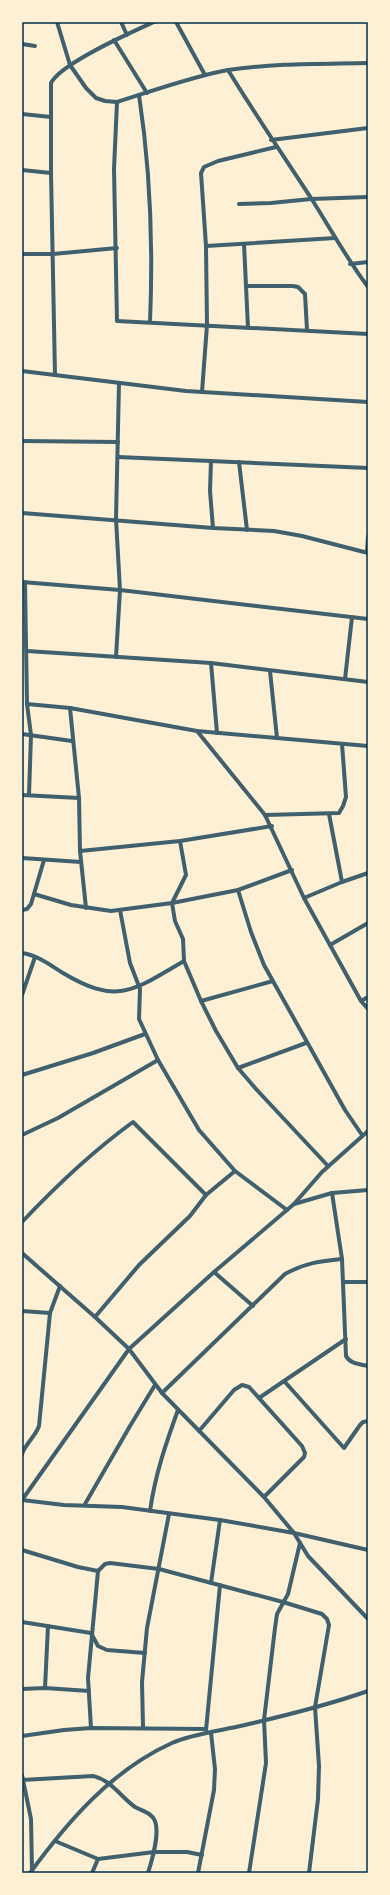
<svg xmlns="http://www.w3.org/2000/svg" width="390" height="1895" viewBox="0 0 390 1895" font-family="'Open Sans',sans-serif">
<rect width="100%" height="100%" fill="#fdf0d5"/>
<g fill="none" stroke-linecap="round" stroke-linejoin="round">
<g stroke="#3f606c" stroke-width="4">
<path d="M 57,22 L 70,65 L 86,88 L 96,98 L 105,101 L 117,102 C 153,91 190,77 228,70 C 275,63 321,64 368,63"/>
<polyline points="121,22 127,35"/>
<polyline points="176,22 205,75"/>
<polyline points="114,40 147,93"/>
<polyline points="22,44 35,46"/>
<path d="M 228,70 C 255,114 283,155 311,198 C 330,228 347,259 368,287"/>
<path d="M 139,95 C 150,167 153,250 150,322"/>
<polyline points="117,102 114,169 117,321 368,334"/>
<polyline points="22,114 51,117"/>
<polyline points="271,140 368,128"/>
<polyline points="22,170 51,173"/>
<polyline points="239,204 271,203 311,199 368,197"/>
<polyline points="244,244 248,328"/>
<polyline points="206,246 335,238"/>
<polyline points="22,254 53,254 117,248"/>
<polyline points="350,264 368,262"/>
<polyline points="247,286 293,286 298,287 305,294 307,330"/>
<polyline points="22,371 186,391 368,402"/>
<path d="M 55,375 L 51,173 L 51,83 C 61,63 132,32 154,22"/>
<polyline points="202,392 207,325 206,246 201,173 204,167 218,161 276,147"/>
<polyline points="22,441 118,442"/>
<polyline points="118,457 368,468"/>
<polyline points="211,461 210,491 213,528"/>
<polyline points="239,462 247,530"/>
<polyline points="22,513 213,528 274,531 302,536 368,553"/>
<polyline points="367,552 368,536"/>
<polyline points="22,582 120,590 368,619"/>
<polyline points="25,582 27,704 31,735 29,795"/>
<polyline points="27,651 211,663 368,682"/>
<polyline points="116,657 120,590 116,519 119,383"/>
<polyline points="211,663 217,733"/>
<polyline points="270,671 277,738"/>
<polyline points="345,679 352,617"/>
<polyline points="27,704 70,708 197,731 368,746"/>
<polyline points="70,708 79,798 80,851 86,908"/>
<polyline points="197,731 265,815 304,898 361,1001 368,1009"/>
<polyline points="22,734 72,741"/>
<polyline points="22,795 79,798"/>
<polyline points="265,815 339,813 343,806 346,797 342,744"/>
<polyline points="180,841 186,875 172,903 175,921 183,939 184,961 201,1001 216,1031 238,1068 256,1089 328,1166"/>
<polyline points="80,851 180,841 272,826"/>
<polyline points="22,858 81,862"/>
<polyline points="342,882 368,873"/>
<polyline points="238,890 251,932 264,965 345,1110 362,1135"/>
<polyline points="34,894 71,905 111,911 172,903 238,890 292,870"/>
<polyline points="304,898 342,882 329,814"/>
<polyline points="22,910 27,909 31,904 44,860"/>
<polyline points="120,910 130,963 140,989 139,1019 158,1060 199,1130 235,1171 287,1210"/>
<polyline points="330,945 368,923"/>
<path d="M 22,953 C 37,955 50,965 63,973 C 118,1006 134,990 184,961"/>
<polyline points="22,995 35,957"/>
<polyline points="201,1001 273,981"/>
<polyline points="361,1001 368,997"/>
<polyline points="238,1068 306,1043"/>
<polyline points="22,1075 93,1053 145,1034"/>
<polyline points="22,1135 58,1118 158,1060"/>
<path d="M 332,1193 L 342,1259 L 346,1356 C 350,1364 360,1364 368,1366"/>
<polyline points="294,1204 332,1193 368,1190"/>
<path d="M 22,1222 C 56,1186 93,1151 133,1122 L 206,1195"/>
<polyline points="22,1253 95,1317 129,1349 162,1393 264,1497 294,1533 308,1556 368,1619"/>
<polyline points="214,1272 253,1306"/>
<polyline points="343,1282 368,1282"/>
<polyline points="22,1311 50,1313"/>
<polyline points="95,1317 139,1265 190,1216 206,1195 235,1171"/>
<polyline points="285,1382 344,1448 360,1425 363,1422 368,1421"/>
<path d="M 162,1393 L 285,1274 C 305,1263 320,1261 342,1259"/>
<polyline points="259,1398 346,1339"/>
<polyline points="199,1431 234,1390 242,1385 249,1387 302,1446 305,1453 304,1457 264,1497"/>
<path d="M 22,1454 C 26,1443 35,1437 39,1426 L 50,1313 L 60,1286"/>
<polyline points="22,1500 129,1349 214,1272 294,1204 322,1172 368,1131"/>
<polyline points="22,1500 64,1505 122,1507 220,1520 294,1533 368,1550"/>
<polyline points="85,1504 130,1426 155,1385"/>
<path d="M 150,1511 C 155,1475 166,1443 178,1410"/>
<polyline points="22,1550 78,1567 98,1571 105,1564 110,1563 159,1569 283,1602 322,1614 327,1619 329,1625 315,1707 319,1766 318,1799 309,1873"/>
<polyline points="211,1583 220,1520"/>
<polyline points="22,1622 91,1633 98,1646 107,1650 145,1653"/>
<polyline points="45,1688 48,1626"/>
<polyline points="22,1689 45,1688 89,1691"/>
<polyline points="143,1727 142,1682 147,1628 169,1514"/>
<polyline points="91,1728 88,1678 98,1571"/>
<polyline points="206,1730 220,1585"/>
<polyline points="22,1736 64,1730 91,1728 206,1729"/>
<polyline points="22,1775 31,1819 32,1870"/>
<path d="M 22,1780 L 93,1776 C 111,1780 121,1797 135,1807 C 142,1811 152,1813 155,1821 C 160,1834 152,1860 148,1873"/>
<polyline points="55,1841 98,1859 154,1852 187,1852 202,1855"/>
<path d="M 30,1873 C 68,1821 112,1770 172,1743 C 189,1735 217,1731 236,1727 C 280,1717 325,1706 368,1691"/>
<polyline points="92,1873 98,1859"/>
<polyline points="198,1873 214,1790 215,1769 211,1733"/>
<polyline points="249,1873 266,1763 264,1720 275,1628 277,1614 288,1594 300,1543"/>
</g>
</g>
<rect width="390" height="1895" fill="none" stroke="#fdf0d5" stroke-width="46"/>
<rect x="23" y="23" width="344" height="1849" fill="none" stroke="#003049" stroke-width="1.5"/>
</svg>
